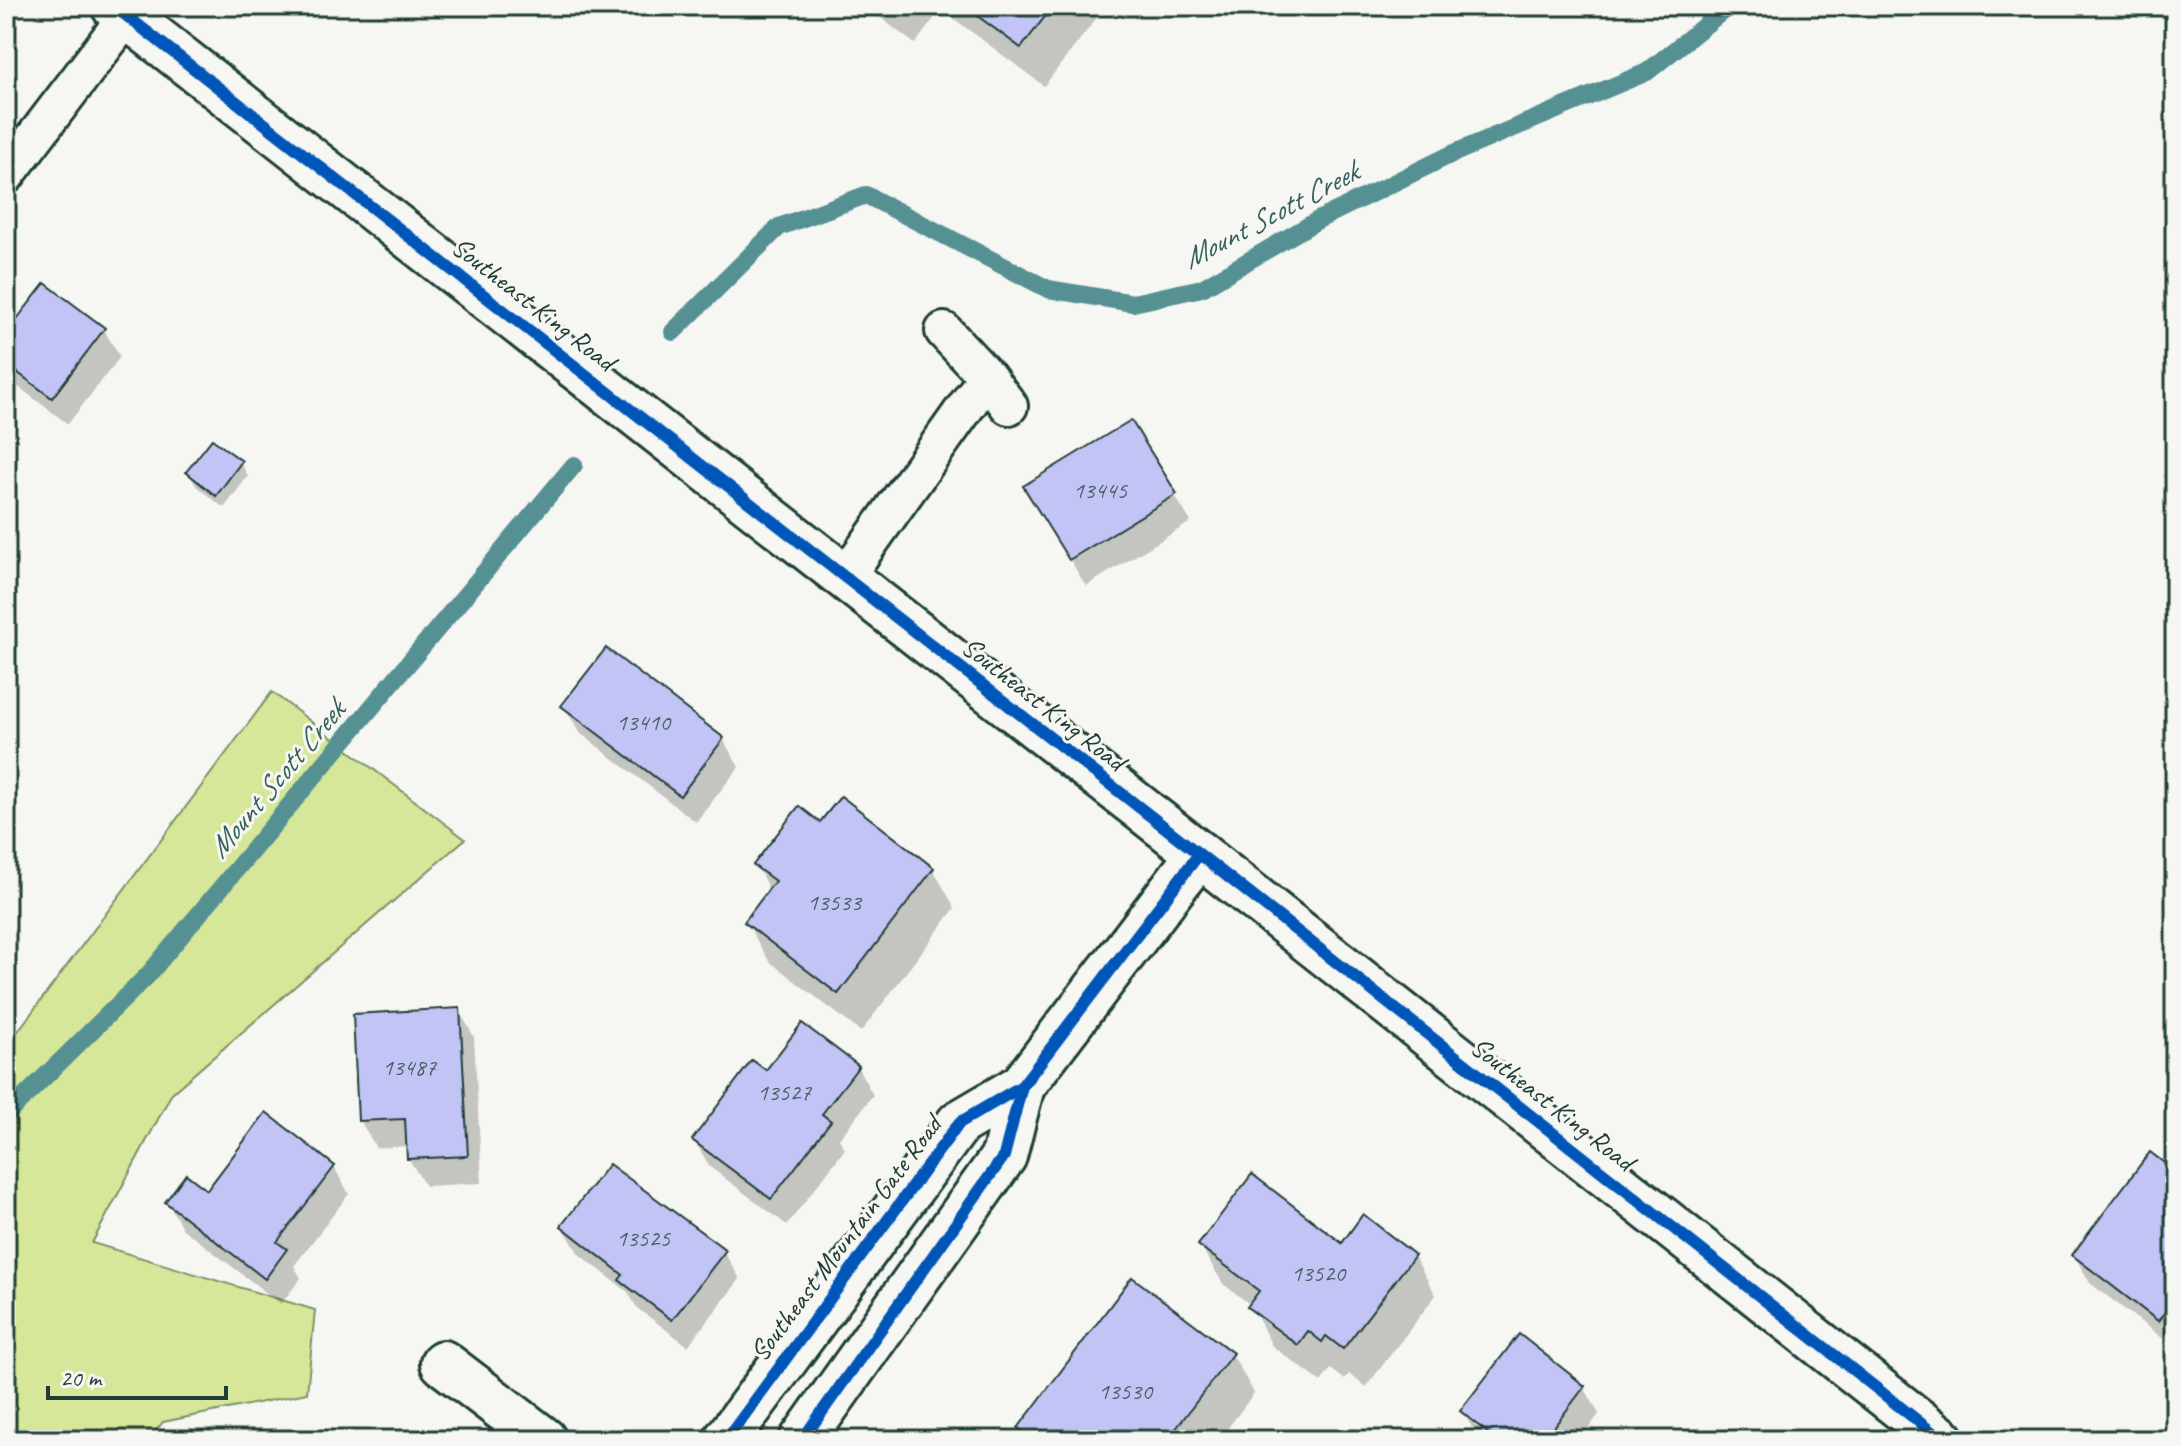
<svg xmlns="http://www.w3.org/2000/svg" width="2181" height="1446" viewBox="0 0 2181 1446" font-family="Caveat,sans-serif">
<rect width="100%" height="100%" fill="#f6f6f2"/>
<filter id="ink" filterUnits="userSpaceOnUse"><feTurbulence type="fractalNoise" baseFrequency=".0125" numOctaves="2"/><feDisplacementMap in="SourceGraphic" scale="16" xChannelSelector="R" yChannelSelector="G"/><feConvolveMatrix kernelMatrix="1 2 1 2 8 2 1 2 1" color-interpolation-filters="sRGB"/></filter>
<g filter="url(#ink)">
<polygon fill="#d6e79a" stroke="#7a9267" stroke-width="2" points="272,692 465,839 172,1093 92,1243 315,1310 307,1393 163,1422 149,1440 6,1440 6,1047"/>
<g fill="#0003">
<polygon points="865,6 1106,6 1044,86 941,9 915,44"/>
<polygon points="45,286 104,330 120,357 68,424 9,380 6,374 6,337"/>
<polygon points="1131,423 1191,522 1086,586 1041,513"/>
<polygon points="240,462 248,476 224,508 196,486 189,473"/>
<polygon points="564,706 723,739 739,767 696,822 580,733"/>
<polygon points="820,825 933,869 955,908 861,1032 769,961 746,922 770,891 756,865"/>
<polygon points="459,1010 474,1037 482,1183 425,1186 409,1159 408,1146 376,1148 360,1120"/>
<polygon points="858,1068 873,1095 839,1139 845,1149 787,1225 710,1167 694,1140"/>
<polygon points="334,1167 349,1194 294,1266 301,1278 281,1304 183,1229 167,1202"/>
<polygon points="2175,1174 2175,1346 2174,1347 2090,1283 2074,1255"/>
<polygon points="563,1227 724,1252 740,1279 688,1346 637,1308 628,1292 579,1254"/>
<polygon points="1200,1245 1342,1246 1414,1256 1436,1295 1366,1387 1349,1374 1345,1380 1331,1369 1321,1382 1272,1346 1251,1305 1223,1284"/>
<polygon points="1232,1354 1254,1393 1219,1440 1027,1440 1020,1429"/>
<polygon points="1584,1387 1599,1414 1580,1440 1480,1440 1462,1411"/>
</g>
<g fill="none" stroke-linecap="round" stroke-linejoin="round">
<g stroke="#549093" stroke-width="18">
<polyline points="673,332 779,227 866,195 1048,289 1133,303 1202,288 1318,220 1452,154 1647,72 1729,6"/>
<polyline points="6,1115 148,975 574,465"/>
</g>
</g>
<g fill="#c3c4f6" stroke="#1f3d34" stroke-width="2">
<polygon points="964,6 1053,6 1021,48"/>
<polygon points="45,283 105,328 52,398 6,364 6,333"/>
<polygon points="1131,420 1177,494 1069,560 1023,486"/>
<polygon points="212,439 242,461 216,496 186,472"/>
<polygon points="606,648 724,738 680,796 561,706"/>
<polygon points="841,796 934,868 838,994 744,922 775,881 753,865 799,806 820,822"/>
<polygon points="460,1008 468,1156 407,1159 405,1119 358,1121 353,1014"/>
<polygon points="802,1023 859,1066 822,1114 831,1121 771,1199 692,1140 752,1060 766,1070"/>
<polygon points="266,1112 335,1166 277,1242 287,1249 265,1279 165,1202 186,1174 207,1190"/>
<polygon points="2150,1152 2175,1171 2175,1299 2158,1321 2072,1255"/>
<polygon points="609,1164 726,1250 672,1320 619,1280 623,1275 561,1226"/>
<polygon points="1252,1174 1342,1243 1363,1214 1415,1255 1343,1349 1326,1336 1322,1342 1308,1331 1298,1345 1247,1307 1259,1291 1198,1245"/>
<polygon points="1132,1277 1233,1353 1175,1430 1188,1440 1033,1440 1018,1428"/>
<polygon points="1519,1334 1585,1386 1544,1440 1497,1440 1460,1411"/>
</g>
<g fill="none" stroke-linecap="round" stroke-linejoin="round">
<defs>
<g id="lane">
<polyline points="6,175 127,16"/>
<polyline points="944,331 987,377 1009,406"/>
<polyline points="845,577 987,377"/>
</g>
<polyline id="street" points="443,1363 544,1440"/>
<g id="secondary">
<polyline points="114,6 1199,854 1942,1440"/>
<polyline points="726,1440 959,1123 1022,1086 1199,854"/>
<polyline points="802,1440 1004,1156 1022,1086"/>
</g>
</defs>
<use href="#lane" stroke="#1f3d34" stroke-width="42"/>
<use href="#street" stroke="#1f3d34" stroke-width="50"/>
<use href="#secondary" stroke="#1f3d34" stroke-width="50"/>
<use href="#lane" stroke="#f6f6f2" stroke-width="36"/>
<use href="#street" stroke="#f6f6f2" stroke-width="44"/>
<use href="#secondary" stroke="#f6f6f2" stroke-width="44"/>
<defs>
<g id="cycleway">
<polyline points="114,6 1199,854 1942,1440"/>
<polyline points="726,1440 959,1123 1022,1086 1199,854"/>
<polyline points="802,1440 1004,1156 1022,1086"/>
</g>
</defs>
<use href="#cycleway" stroke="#f6f6f2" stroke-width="17"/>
<use href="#cycleway" stroke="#0057b8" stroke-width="12"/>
</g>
</g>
<g text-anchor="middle" stroke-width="6" stroke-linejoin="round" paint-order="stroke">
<g font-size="24" fill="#485f64">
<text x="1100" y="498">13445</text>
<text x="643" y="730">13410</text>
<text x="834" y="910">13533</text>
<text x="409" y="1075">13487</text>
<text x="784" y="1100">13527</text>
<text x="643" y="1246">13525</text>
<text x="1318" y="1281">13520</text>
<text x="1125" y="1399">13530</text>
</g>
<g font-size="28" fill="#1f3d34" stroke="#f6f6f2">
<text transform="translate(534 303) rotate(38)" y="10">Southeast King Road</text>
<text transform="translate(1044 703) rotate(38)" y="10">Southeast King Road</text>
<text transform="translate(1553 1103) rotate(38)" y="10">Southeast King Road</text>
<text transform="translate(845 1238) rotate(-53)" y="10">Southeast Mountain Gate Road</text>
</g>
<g font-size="30" font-style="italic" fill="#35605c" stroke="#f6f6f2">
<text transform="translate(1270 215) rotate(-28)" y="10">Mount Scott Creek</text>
<text transform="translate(276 779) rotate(-50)" y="10">Mount Scott Creek</text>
</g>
</g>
<rect width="2181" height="1446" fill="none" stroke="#f6f6f2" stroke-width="32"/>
<rect x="16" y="16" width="2149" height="1414" fill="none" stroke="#1f3d34" stroke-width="3" filter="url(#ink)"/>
<path d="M48 1386v12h178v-12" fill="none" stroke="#1f3d34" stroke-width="4"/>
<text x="60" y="1386" font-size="24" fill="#1f3d34" stroke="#f6f6f2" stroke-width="6" paint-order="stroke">20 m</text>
</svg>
